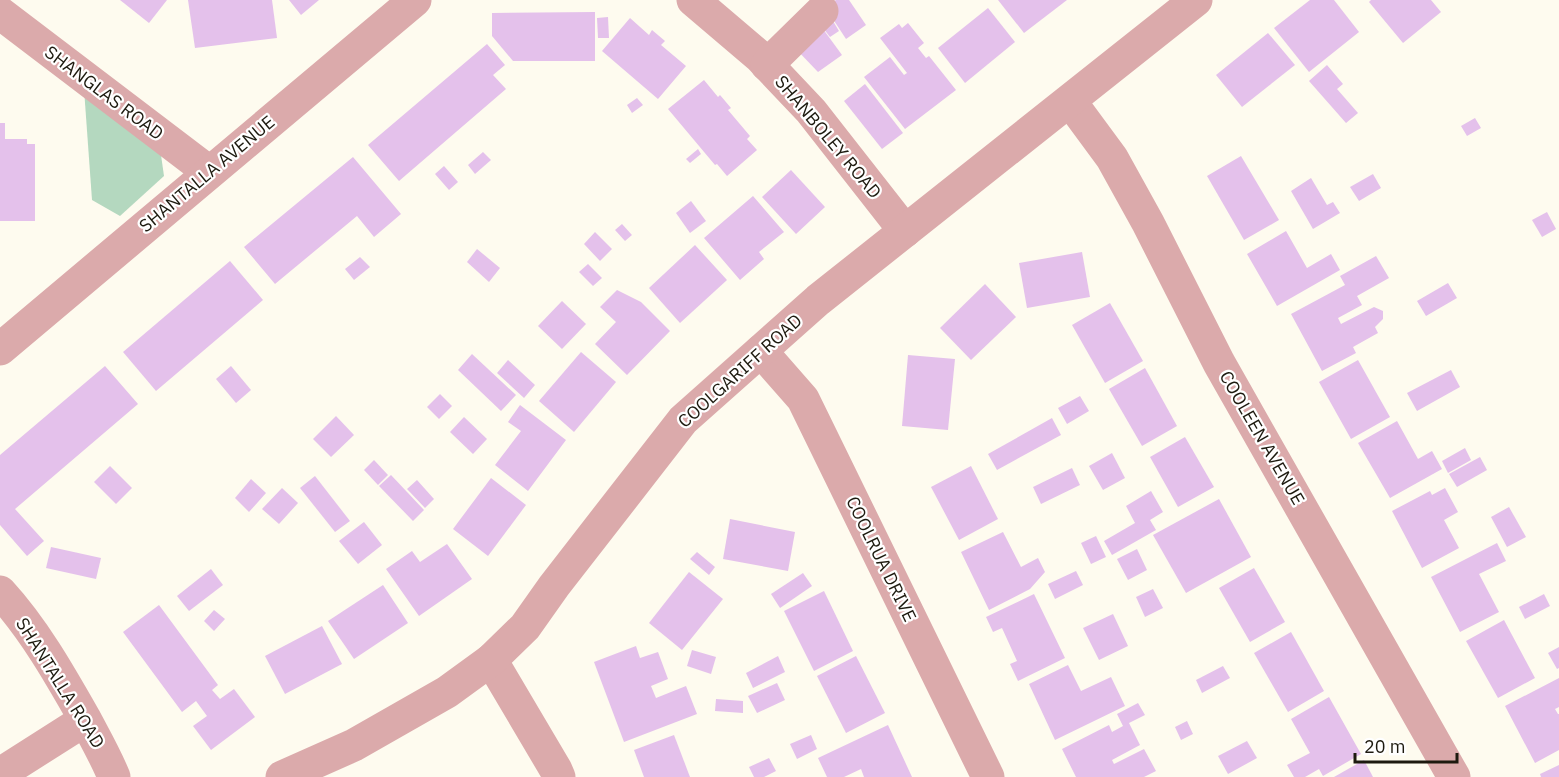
<svg xmlns="http://www.w3.org/2000/svg" width="1559" height="777" viewBox="0 0 1559 777" font-family="'IBM Plex Sans',sans-serif">
<rect width="100%" height="100%" fill="#fefbef"/>
<polygon fill="#b4d8bf" points="84,89 160,148 164,176 120,216 92,200"/>
<g fill="#e4c1eb">
<polygon points="120,0 167,0 149,23"/>
<polygon points="188,0 272,0 277,38 195,48"/>
<polygon points="289,0 319,0 301,15"/>
<polygon points="836,0 849,0 866,25 846,39 825,7"/>
<polygon points="998,0 1067,0 1024,33"/>
<polygon points="1310,0 1334,0 1359,32 1309,72 1274,28"/>
<polygon points="1371,0 1431,0 1441,12 1403,43 1369,2"/>
<polygon points="988,8 1015,42 965,83 938,48"/>
<polygon points="595,12 595,61 513,61 492,36 492,13"/>
<polygon points="608,17 609,38 598,38 597,18"/>
<polygon points="630,18 649,35 652,30 665,41 661,45 686,66 658,99 602,51"/>
<polygon points="833,21 839,31 830,37 823,28"/>
<polygon points="908,23 924,43 918,48 926,58 929,56 956,90 905,129 864,77 890,57 904,75 907,73 880,38 899,24 902,28"/>
<polygon points="823,29 842,55 818,72 795,48"/>
<polygon points="1268,33 1295,65 1242,107 1216,75"/>
<polygon points="487,44 505,65 493,75 506,89 399,181 368,145"/>
<polygon points="1327,65 1343,84 1337,89 1358,113 1346,123 1309,81"/>
<polygon points="704,80 718,97 720,95 731,108 728,110 750,136 747,139 757,150 727,176 717,164 715,165 668,109"/>
<polygon points="865,84 903,133 882,149 844,101"/>
<polygon points="637,98 643,105 632,113 627,105"/>
<polygon points="1475,118 1481,128 1467,136 1461,126"/>
<polygon points="0,123 5,123 5,139 27,139 27,144 35,144 35,221 0,221"/>
<polygon points="698,149 701,154 690,163 686,159"/>
<polygon points="483,152 491,160 475,174 468,165"/>
<polygon points="1241,156 1279,220 1244,240 1207,176"/>
<polygon points="353,157 401,214 374,237 357,216 275,284 244,247"/>
<polygon points="444,166 458,182 449,190 435,174"/>
<polygon points="791,170 825,207 796,234 762,197"/>
<polygon points="1373,174 1381,188 1359,201 1350,187"/>
<polygon points="1311,178 1327,205 1333,202 1340,213 1313,229 1291,191"/>
<polygon points="753,196 784,232 759,252 764,259 740,280 704,238"/>
<polygon points="691,201 706,221 690,233 676,213"/>
<polygon points="1547,212 1556,229 1542,237 1532,220"/>
<polygon points="622,224 632,235 625,241 615,230"/>
<polygon points="1286,231 1307,268 1331,254 1340,270 1277,306 1247,254"/>
<polygon points="595,232 612,249 600,261 584,244"/>
<polygon points="695,245 727,280 680,323 649,288"/>
<polygon points="477,249 500,268 489,282 467,262"/>
<polygon points="1082,252 1090,297 1027,308 1019,263"/>
<polygon points="1376,256 1389,278 1357,296 1362,305 1338,318 1341,324 1374,307 1383,311 1383,319 1375,327 1378,333 1353,347 1356,353 1322,371 1291,314 1345,285 1340,276"/>
<polygon points="360,257 370,267 354,280 345,269"/>
<polygon points="230,261 263,300 156,391 123,352"/>
<polygon points="588,264 602,278 593,286 579,272"/>
<polygon points="1448,283 1457,298 1426,316 1417,301"/>
<polygon points="985,284 1016,317 971,360 940,328"/>
<polygon points="617,290 641,302 670,331 627,375 595,344 616,322 600,307"/>
<polygon points="562,301 586,324 562,349 538,326"/>
<polygon points="1110,303 1143,361 1105,383 1072,325"/>
<polygon points="581,352 616,382 574,432 539,401"/>
<polygon points="472,354 516,395 501,411 458,370"/>
<polygon points="908,355 955,359 948,430 902,426"/>
<polygon points="508,360 535,385 524,398 497,373"/>
<polygon points="1358,360 1390,417 1351,439 1319,382"/>
<polygon points="105,366 138,404 15,509 44,541 27,556 0,525 0,455"/>
<polygon points="231,366 251,390 236,403 216,379"/>
<polygon points="1145,368 1177,426 1142,446 1109,389"/>
<polygon points="1451,370 1460,387 1417,411 1407,393"/>
<polygon points="440,394 452,406 439,419 427,407"/>
<polygon points="1080,396 1089,411 1067,424 1058,408"/>
<polygon points="520,405 566,440 528,491 495,465 521,431 508,422"/>
<polygon points="336,416 354,435 331,457 313,439"/>
<polygon points="464,417 487,439 473,454 450,432"/>
<polygon points="1052,418 1061,435 997,470 988,454"/>
<polygon points="1397,421 1418,459 1432,451 1442,469 1390,498 1358,443"/>
<polygon points="1185,437 1214,487 1178,507 1150,457"/>
<polygon points="1465,448 1471,460 1448,473 1442,461"/>
<polygon points="1112,453 1125,478 1103,490 1089,466"/>
<polygon points="1480,457 1487,470 1457,487 1449,474"/>
<polygon points="374,460 388,475 378,485 364,470"/>
<polygon points="110,466 132,488 116,504 94,482"/>
<polygon points="971,466 998,519 959,540 931,487"/>
<polygon points="1072,468 1080,485 1041,504 1033,487"/>
<polygon points="391,475 424,510 413,521 379,486"/>
<polygon points="315,476 350,521 335,532 300,488"/>
<polygon points="491,478 526,505 488,556 453,529"/>
<polygon points="251,479 266,493 249,512 235,498"/>
<polygon points="417,480 434,499 425,508 407,489"/>
<polygon points="282,488 298,503 279,524 262,509"/>
<polygon points="1445,488 1458,512 1444,520 1459,548 1422,568 1392,511 1430,491 1432,495"/>
<polygon points="1151,491 1163,512 1150,520 1156,530 1112,555 1104,541 1135,523 1126,506"/>
<polygon points="1219,499 1251,557 1186,593 1153,535"/>
<polygon points="1509,507 1526,537 1507,547 1491,517"/>
<polygon points="730,519 795,532 788,571 723,559"/>
<polygon points="364,522 382,545 358,564 339,541"/>
<polygon points="1003,532 1021,567 1038,558 1045,572 1030,589 989,610 961,552"/>
<polygon points="1096,536 1106,557 1091,564 1081,543"/>
<polygon points="1497,543 1506,561 1479,574 1499,612 1460,632 1431,577"/>
<polygon points="447,544 472,579 419,616 386,569 412,551 420,562"/>
<polygon points="51,547 101,558 96,579 46,568"/>
<polygon points="1137,549 1147,570 1128,580 1117,559"/>
<polygon points="697,552 715,567 709,575 690,559"/>
<polygon points="1254,568 1285,622 1250,642 1219,588"/>
<polygon points="211,569 223,585 189,611 177,596"/>
<polygon points="1076,571 1083,585 1055,599 1048,584"/>
<polygon points="689,572 723,599 682,650 649,623"/>
<polygon points="803,573 812,586 780,608 771,594"/>
<polygon points="383,585 408,623 354,659 328,621"/>
<polygon points="1153,589 1163,608 1145,617 1136,597"/>
<polygon points="824,591 853,651 814,671 784,611"/>
<polygon points="1034,594 1065,658 1018,681 1010,664 1017,661 1002,628 993,632 986,617"/>
<polygon points="1544,594 1550,606 1525,619 1519,607"/>
<polygon points="159,605 218,685 212,690 220,699 234,689 255,717 211,750 193,726 207,716 196,701 182,712 123,632"/>
<polygon points="214,610 225,619 214,631 204,621"/>
<polygon points="1113,614 1128,646 1099,660 1083,628"/>
<polygon points="1504,620 1535,678 1498,698 1466,641"/>
<polygon points="322,626 342,664 285,694 265,656"/>
<polygon points="1291,632 1324,691 1288,712 1254,653"/>
<polygon points="636,646 640,658 658,652 668,679 651,686 656,698 686,686 697,714 624,742 594,662"/>
<polygon points="1559,647 1559,668 1557,669 1548,653"/>
<polygon points="692,650 716,657 711,674 687,666"/>
<polygon points="778,656 785,672 753,688 746,673"/>
<polygon points="856,656 885,713 846,733 817,676"/>
<polygon points="1068,665 1081,691 1111,677 1125,706 1055,740 1029,684"/>
<polygon points="1223,666 1230,678 1202,693 1196,680"/>
<polygon points="1559,678 1559,707 1555,709 1558,714 1559,714 1559,750 1535,763 1505,706"/>
<polygon points="777,683 785,700 757,713 748,696"/>
<polygon points="1329,697 1361,754 1323,776 1319,769 1305,777 1294,777 1287,765 1310,753 1291,719"/>
<polygon points="716,699 743,701 743,713 715,711"/>
<polygon points="1138,703 1145,715 1129,723 1140,745 1112,760 1114,764 1144,749 1156,771 1144,777 1076,777 1062,749 1109,725 1112,732 1123,726 1117,714"/>
<polygon points="1187,721 1193,734 1181,740 1175,727"/>
<polygon points="888,725 912,777 864,777 861,769 844,777 827,777 818,758"/>
<polygon points="674,735 690,777 644,777 634,750"/>
<polygon points="811,735 817,749 797,759 790,744"/>
<polygon points="1247,741 1257,758 1228,774 1218,756"/>
<polygon points="769,758 776,771 764,777 754,777 749,767"/>
<polygon points="1364,760 1373,777 1334,777"/>
<polygon points="1559,765 1559,777 1541,777 1540,774"/>
</g>
<g fill="none" stroke-linecap="round" stroke-linejoin="round">
<g stroke="#dbaaab" stroke-width="33">
<polyline points="693,0 760,57 811,111 905,231"/>
<polyline points="0,13 209,172"/>
<polyline points="767,65 822,11"/>
<polyline points="1070,101 1112,158 1148,223 1219,363 1454,777"/>
<polyline points="0,349 415,0"/>
<polyline points="761,351 803,399 988,777"/>
<path d="M 0,592 C 34,629 60,675 85,719 C 95,738 106,757 114,777"/>
<polyline points="491,660 556,770 559,777"/>
<polyline points="0,774 85,720"/>
<polyline points="282,777 354,745 447,692 491,660 525,627 554,586 683,420 818,300 1196,0"/>
</g>
</g>
<g text-anchor="middle" stroke-width="4.5" stroke-linejoin="round" paint-order="stroke">
<g font-size="18" fill="#1d1a0f" stroke="#fff">
<text transform="translate(104 93) rotate(37)" y="6">SHANGLAS ROAD</text>
<text transform="translate(828 137) rotate(50)" y="6">SHANBOLEY ROAD</text>
<text transform="translate(207 174) rotate(-40)" y="6">SHANTALLA AVENUE</text>
<text transform="translate(740 371) rotate(-42)" y="6">COOLGARIFF ROAD</text>
<text transform="translate(1262 438) rotate(60)" y="6">COOLEEN AVENUE</text>
<text transform="translate(881 559) rotate(64)" y="6">COOLRUA DRIVE</text>
<text transform="translate(60 683) rotate(58)" y="6">SHANTALLA ROAD</text>
</g>
</g>
<path d="M1355 753v9h102v-9" fill="none" stroke="#1d1a0f" stroke-width="3"/>
<text x="1364" y="753" font-size="18" fill="#1d1a0f" stroke="#ffffff" stroke-width="4.5" paint-order="stroke">20 m</text>
</svg>
